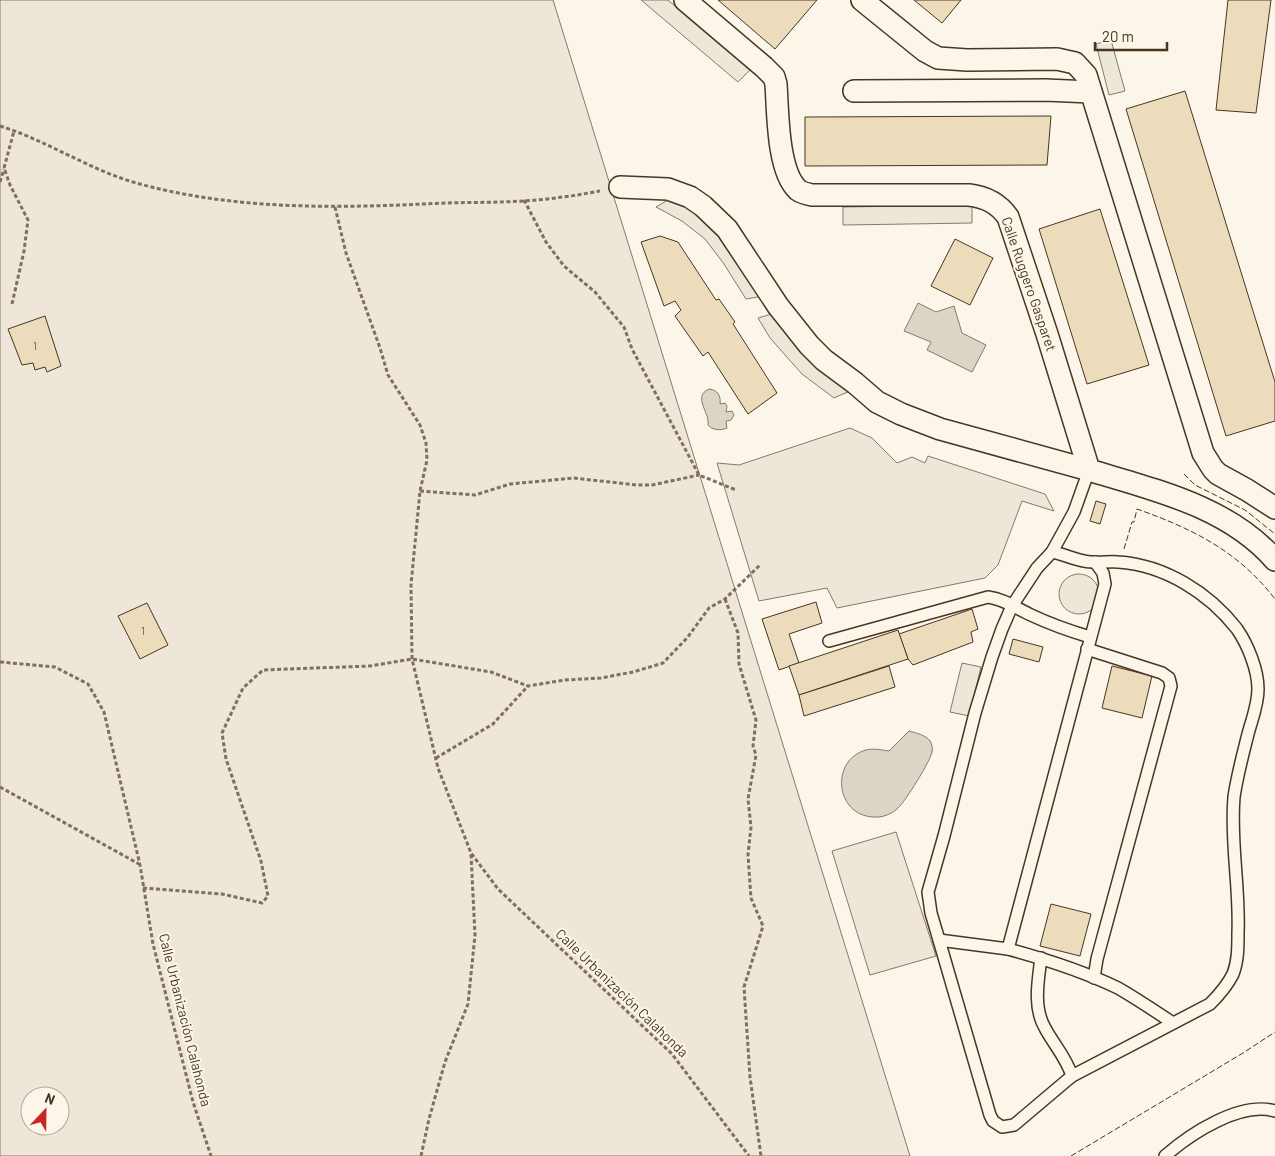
<svg xmlns="http://www.w3.org/2000/svg" width="1275" height="1156" viewBox="0 0 1275 1156" font-family="Barlow,sans-serif">
<rect width="100%" height="100%" fill="#fbf6e9"/>
<g fill="#ede6d9" stroke="#887966" fill-rule="evenodd">
<path d="M 0,0 L 553,0 L 910,1156 L 0,1156 ZM 30,1096 L 60,1096 L 60,1126 L 30,1126 Z"/>
<circle cx="1079" cy="594" r="20"/>
<polygon points="962,663 981,667 969,716 950,712"/>
<polygon points="896,832 936,956 870,975 832,851"/>
</g>
<g fill="#ede7d9" stroke="#887966">
<polygon points="641,0 668,0 750,70 738,82"/>
<polygon points="1111,40 1125,91 1109,95 1096,44"/>
<polygon points="673,197 711,223 763,296 746,299 724,264 705,239 682,221 656,207"/>
<polygon points="972,205 972,223 843,225 843,207"/>
<polygon points="775,313 852,390 834,398 802,374 770,338 758,318"/>
<polygon points="850,428 872,438 897,463 912,457 925,463 928,456 1045,494 1054,511 1022,501 998,565 985,578 837,608 827,588 759,601 717,463 739,465"/>
</g>
<g fill="#dcd4c6" stroke="#887966">
<polygon points="918,303 936,312 954,306 962,333 986,345 972,372 927,350 931,342 904,331"/>
<path d="M 709,389 C 718,390 721,396 720,404 L 725,403 L 727,406 L 726,412 L 732,411 L 734,415 L 731,420 L 726,421 L 727,428 C 720,431 712,430 708,425 C 710,412 692,397 709,389 Z"/>
<path d="M 909,731 C 916,733 926,735 930,741 C 932,743 933,750 932,752 C 931,760 905,802 898,808 C 892,814 882,818 873,817 C 835,815 830,760 866,750 C 873,748 882,750 889,751 Z"/>
</g>
<g fill="#ecdcbc" stroke="#4a3520">
<polygon points="718,0 817,0 775,49"/>
<polygon points="914,0 961,0 942,23"/>
<polygon points="1228,0 1271,0 1256,113 1216,110"/>
<polygon points="1185,91 1275,382 1275,421 1226,436 1126,109"/>
<polygon points="1051,116 1047,165 805,166 805,117"/>
<polygon points="1100,209 1149,365 1087,384 1039,229"/>
<polygon points="660,236 678,242 716,300 719,299 735,322 733,324 777,393 748,414 708,352 703,356 675,316 681,310 675,301 664,306 641,242"/>
<polygon points="955,239 993,258 970,305 931,286"/>
<polygon points="45,316 61,366 47,372 45,367 35,370 33,363 22,365 8,329"/>
<polygon points="1096,501 1106,504 1100,524 1090,521"/>
<polygon points="816,602 822,623 789,634 799,663 779,670 762,619"/>
<polygon points="147,603 168,645 140,659 118,616"/>
<polygon points="972,609 978,629 971,632 973,642 913,665 908,659 899,634"/>
<polygon points="898,630 908,659 799,695 789,666"/>
<polygon points="1013,639 1043,647 1039,662 1009,654"/>
<polygon points="889,666 895,687 804,716 799,695"/>
<polygon points="1112,666 1152,676 1142,718 1102,708"/>
<polygon points="1051,904 1091,914 1080,956 1040,946"/>
</g>
<g fill="none" stroke-linecap="round" stroke-linejoin="round">
<defs>
<g id="service">
<path d="M 1052,552 C 1063,554 1073,559 1084,561 C 1096,564 1107,561 1118,562 C 1165,565 1209,593 1237,629 C 1248,645 1258,670 1258,689 C 1258,705 1252,719 1248,734 C 1243,754 1237,776 1234,797 C 1230,842 1240,887 1238,933 C 1238,947 1238,961 1233,974 C 1227,986 1219,995 1210,1004 L 1072,1076"/>
<path d="M 1095,562 L 1103,573 L 1105,584 L 1008,949 C 1045,959 1083,971 1118,988 C 1137,999 1155,1011 1173,1023"/>
<path d="M 829,641 L 988,597 C 1004,599 1016,608 1031,615 C 1050,624 1070,631 1090,637"/>
<polyline points="1087,649 1162,673 1169,678 1171,686 1097,959 1094,978"/>
<polyline points="939,940 931,913 928,892 944,836 975,713 992,657 1002,629 1012,606 1037,568 1052,552 1074,512 1089,470"/>
<path d="M 1008,949 L 939,940 L 990,1115 L 993,1121 L 1002,1127 L 1014,1125 L 1072,1076 C 1066,1057 1054,1045 1045,1028 C 1033,1008 1038,981 1041,958"/>
<path d="M 1165,1156 C 1190,1134 1240,1101 1275,1111"/>
</g>
<g id="minor">
<path d="M 685,0 L 764,67 L 774,77 L 776,84 C 778,111 777,171 798,190 C 802,193 807,194 812,195 L 969,195 C 986,197 998,203 1008,217 L 1047,334 L 1089,470 C 1154,490 1228,506 1275,560"/>
<polyline points="862,0 925,51 938,58 967,60 1057,59 1075,63 1086,75 1203,453 1213,469 1218,474 1247,490 1275,508"/>
<polyline points="854,91 1045,90 1091,92"/>
<polyline points="620,187 668,189 690,197 703,206 727,229 778,306 809,345 824,360 855,383 877,402 901,414 940,429 1089,470"/>
</g>
</defs>
<use href="#service" stroke="#4a3520" stroke-width="14"/>
<use href="#minor" stroke="#4a3520" stroke-width="24"/>
<g stroke="#7f6f5c" stroke-width="3" stroke-dasharray="4 2.5" stroke-linecap="butt">
<path d="M 0,126 C 48,141 91,171 140,184 C 239,211 343,208 445,203 C 484,202 524,203 562,197 C 575,196 587,193 600,191"/>
<polyline points="0,182 4,169"/>
<polyline points="524,200 546,242 564,266 595,292 624,327 632,349 699,475 736,490"/>
<polyline points="335,207 346,253 380,348 388,375 420,425 426,443 427,460 420,491 411,585 412,659 438,768 471,853 498,889 672,1054 749,1156"/>
<polyline points="12,304 24,251 28,220 10,185 4,168 14,131"/>
<polyline points="420,491 475,495 510,484 574,478 636,485 652,485 699,475"/>
<polyline points="725,599 738,633 739,664 756,720 753,746 756,755 748,799 751,827 748,855 751,898 763,926 744,987 750,1077 761,1156"/>
<polyline points="0,662 55,667 88,684 104,712 140,865 153,944 193,1102 211,1156"/>
<polyline points="436,758 493,724 528,686"/>
<polyline points="0,787 139,864"/>
<polyline points="143,888 222,894 262,903 268,896 261,861 226,759 222,733 243,688 263,670 370,666 412,659 491,672 528,686 565,680 601,678 633,672 663,663 687,638 709,608 725,599 761,564"/>
<polyline points="421,1156 429,1119 445,1062 468,1004 475,935 471,854"/>
</g>
<use href="#service" stroke="#fbf6e9" stroke-width="11"/>
<use href="#minor" stroke="#fbf6e9" stroke-width="21"/>
<g stroke="#4a3520" stroke-width="1" stroke-dasharray="6 2.5" stroke-linecap="butt">
<polyline points="1184,474 1195,485 1245,510 1275,534"/>
<path d="M 1124,549 L 1132,522 L 1134,522 L 1137,509 C 1193,529 1238,551 1275,599"/>
<polyline points="1071,1156 1243,1053 1275,1032"/>
</g>
</g>
<g text-anchor="middle" stroke-width="4" stroke-linejoin="round" paint-order="stroke">
<g font-size="11" fill="#725f47">
<text x="35" y="350">1</text>
<text x="143" y="635">1</text>
</g>
<g font-size="14" fill="#4a3520" stroke="#fbf6e9">
<text transform="translate(1029 284) rotate(71)" y="5">Calle Ruggero Gasparet</text>
<text transform="translate(622 993) rotate(44)" y="5">Calle Urbanización Calahonda</text>
<text transform="translate(185 1020) rotate(76)" y="5">Calle Urbanización Calahonda</text>
</g>
</g>
<g transform="translate(45 1111) rotate(22)"><circle r="24" fill="#fbf6e9" stroke="#b4a999"/>
<path d="M0-4L9 19L0 12L-9 19Z" fill="#c62828"/>
<text y="-8" font-size="14" font-weight="bold" text-anchor="middle" fill="#4a3520">N</text>
</g>
<path d="M1095 42v8h72v-8" fill="none" stroke="#4a3520" stroke-width="2.5"/>
<text x="1102" y="42" font-size="15" fill="#4a3520" stroke="#fbf6e9" stroke-width="4" paint-order="stroke">20 m</text>
</svg>
